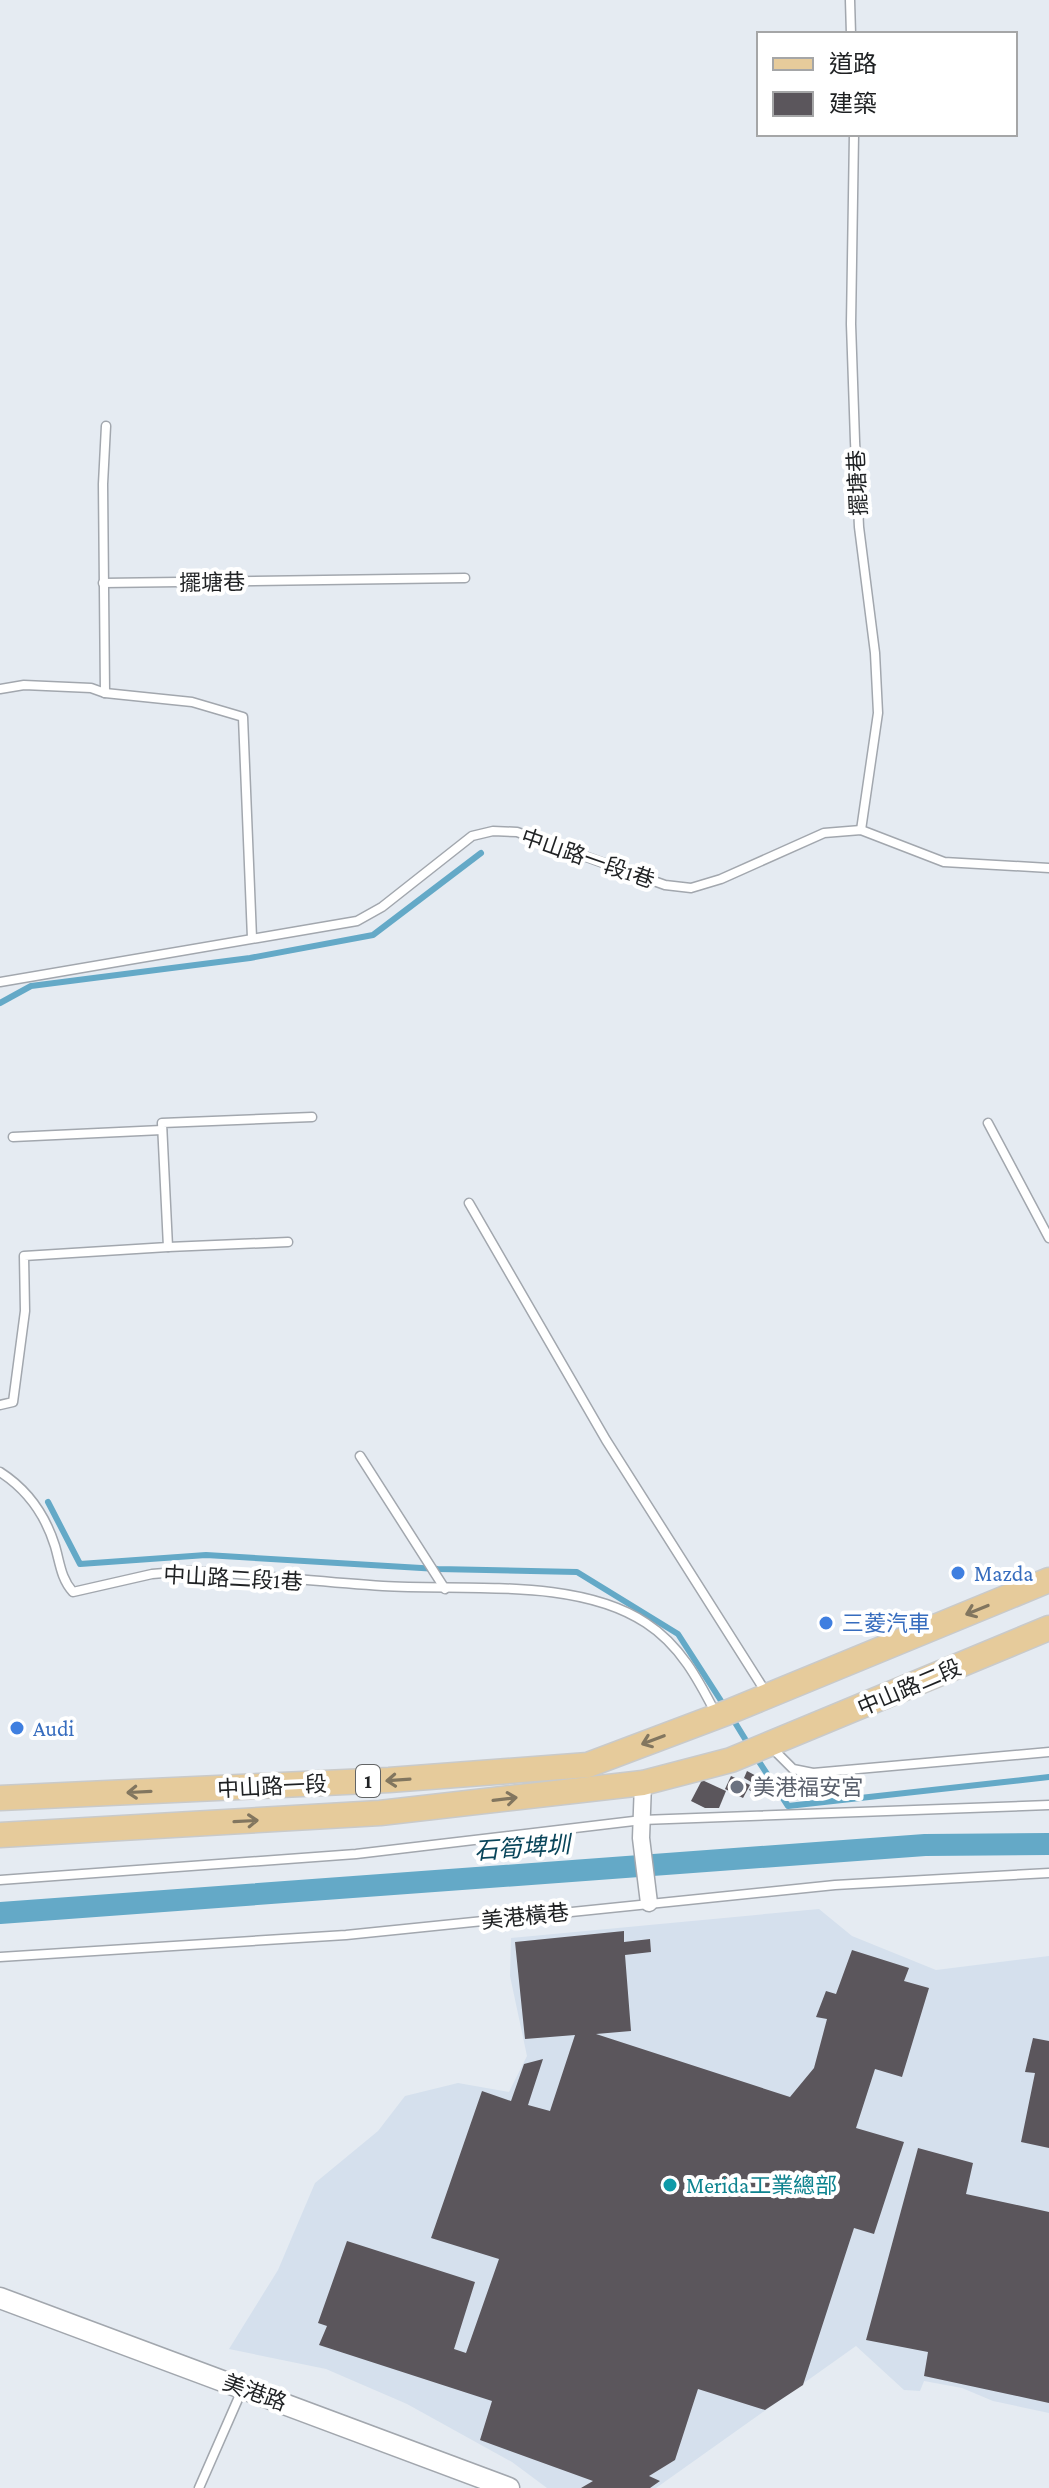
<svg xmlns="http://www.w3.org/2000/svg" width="1049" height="2488" viewBox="0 0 1049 2488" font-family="'Crimson Pro','Noto Sans TC',serif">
<rect width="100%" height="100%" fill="#e5ebf2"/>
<polygon fill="#d5e0ed" points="819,1909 852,1936 936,1970 1049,1956 1049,2413 993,2401 962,2388 924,2381 920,2391 904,2390 856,2346 656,2488 547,2488 512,2462 407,2404 326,2369 229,2349 278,2270 315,2183 378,2131 405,2096 458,2083 509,2092 527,2056 510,1976 511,1938"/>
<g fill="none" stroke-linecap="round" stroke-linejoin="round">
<g stroke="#64a9c7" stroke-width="6">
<polyline points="0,1003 31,986 250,958 373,935 481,853"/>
<polyline points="48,1502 80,1564 206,1555 438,1569 577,1572 678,1634 725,1707"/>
<polyline points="731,1716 750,1747"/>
<polyline points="756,1757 788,1806 1049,1777"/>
</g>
<polyline stroke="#64a9c7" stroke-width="22" points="0,1913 925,1845 1049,1844"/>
</g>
<g fill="#5b565c">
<polygon points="747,1771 762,1779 755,1793 749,1790 753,1783 744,1778"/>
<polygon points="731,1776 750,1785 743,1798 725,1789"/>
<polygon points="702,1780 726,1791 719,1808 705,1808 691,1801"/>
<polygon points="624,1931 624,1942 650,1939 651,1952 625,1955 631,2031 596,2034 790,2097 814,2068 827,2019 816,2017 826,1991 836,1994 852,1950 909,1968 904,1981 929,1988 902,2077 875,2069 856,2128 904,2142 874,2234 854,2228 803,2385 765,2410 698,2389 675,2460 649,2476 660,2481 650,2488 581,2488 593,2481 480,2440 492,2401 319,2345 327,2326 318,2323 347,2241 475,2282 454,2349 466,2353 499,2259 431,2238 482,2091 511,2101 524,2064 543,2059 528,2105 550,2111 575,2035 525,2039 515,1942"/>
<polygon points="1033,2038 1049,2041 1049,2148 1021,2142 1035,2073 1025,2072"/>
<polygon points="918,2148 973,2163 966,2194 1049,2212 1049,2403 924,2376 928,2352 866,2340"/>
</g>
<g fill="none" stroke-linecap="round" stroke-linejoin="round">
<defs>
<g id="service">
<polyline points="850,0 851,34"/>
<polyline points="854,134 851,324 855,441 859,527 875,653 878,713 861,830"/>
<polyline points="103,583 465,578"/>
<polyline points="0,689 24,685 91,688 105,693 192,702 243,717 252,938"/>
<polyline points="105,693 103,484 106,426"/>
<polyline points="0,982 357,921 382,907 472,836 493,831 517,832 665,885 691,888 721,879 824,833 861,830 944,862 1049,868"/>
<polyline points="988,1123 1049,1238"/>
<polyline points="13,1137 162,1130"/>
<polyline points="469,1203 606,1440 767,1694"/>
<polyline points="168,1247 288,1242"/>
<polyline points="0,1405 13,1402 25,1311 24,1256 168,1247 162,1123 312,1117"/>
<polyline points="360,1456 445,1589"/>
<path d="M 0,1472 C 28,1490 45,1514 55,1546 C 60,1563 61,1579 73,1592 L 152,1574 L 189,1571 C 254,1574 318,1582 383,1586 C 463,1591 577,1577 646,1623 C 680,1645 698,1679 716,1714"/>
<polyline points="770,1746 793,1769 813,1773 1049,1752"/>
<polyline points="0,1880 356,1854 642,1820 1049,1805"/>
<polyline points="0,1957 346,1935 835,1885 1049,1873"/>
<polyline points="199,2488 242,2390"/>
</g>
<polyline id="minor" points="643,1783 641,1838 649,1903"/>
<polyline id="tertiary" points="0,2298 509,2488"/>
<g id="primary">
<polyline points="0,1798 389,1780 588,1765 726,1713 1049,1580"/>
<polyline points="0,1835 380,1813 643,1783 731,1760 1049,1628"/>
</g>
</defs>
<use href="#service" stroke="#a2a7ae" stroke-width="11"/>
<use href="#minor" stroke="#a2a7ae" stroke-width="19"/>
<use href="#tertiary" stroke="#a2a7ae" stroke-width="23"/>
<use href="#primary" stroke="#c9caca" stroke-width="27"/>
<use href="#service" stroke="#fff" stroke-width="8"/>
<use href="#minor" stroke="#fff" stroke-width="16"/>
<use href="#tertiary" stroke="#fff" stroke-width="20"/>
<use href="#primary" stroke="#e6cb9b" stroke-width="24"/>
</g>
<defs><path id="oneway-shaft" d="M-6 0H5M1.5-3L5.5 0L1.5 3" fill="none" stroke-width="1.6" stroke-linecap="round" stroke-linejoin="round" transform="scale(2)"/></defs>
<g stroke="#82765f">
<use href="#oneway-shaft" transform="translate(977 1610) rotate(158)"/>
<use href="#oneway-shaft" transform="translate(653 1740) rotate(159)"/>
<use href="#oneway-shaft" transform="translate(398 1780) rotate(176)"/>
<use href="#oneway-shaft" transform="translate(139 1792) rotate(177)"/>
<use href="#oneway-shaft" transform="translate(505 1799) rotate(-7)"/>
<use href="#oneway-shaft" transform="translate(246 1821) rotate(-3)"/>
</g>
<g fill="#3f7fe0" stroke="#fff" stroke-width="3">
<circle cx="958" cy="1573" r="8"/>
<circle cx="826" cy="1623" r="8"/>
<circle cx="17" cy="1728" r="8"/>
</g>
<circle fill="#6b7280" stroke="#fff" stroke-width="3" cx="737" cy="1787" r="8"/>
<circle fill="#0f9aa8" stroke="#fff" stroke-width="3" cx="670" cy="2185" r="8"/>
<g text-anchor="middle" stroke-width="8" stroke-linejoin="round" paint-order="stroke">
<rect fill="#fff" stroke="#626465" stroke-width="2" x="356" y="1765" width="24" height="32" rx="6"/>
<g font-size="20" font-weight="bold" fill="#1f2123">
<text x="368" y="1788">1</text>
</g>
<g font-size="22" fill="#1f2123" stroke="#fff">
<text transform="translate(857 483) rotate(-93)" y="8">擺塘巷</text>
<text transform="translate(212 582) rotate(-1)" y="8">擺塘巷</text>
<text transform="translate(588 858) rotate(19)" y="8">中山路一段1巷</text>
<text transform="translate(233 1578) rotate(3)" y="8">中山路二段1巷</text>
<text transform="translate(909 1687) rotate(-23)" y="8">中山路二段</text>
<text transform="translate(272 1786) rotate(-3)" y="8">中山路一段</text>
<text transform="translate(525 1916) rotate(-6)" y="8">美港橫巷</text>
<text transform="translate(255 2392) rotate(20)" y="8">美港路</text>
</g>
<g font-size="22" fill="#366cbe" stroke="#fff" text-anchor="start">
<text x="974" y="1581">Mazda</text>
<text x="842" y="1631">三菱汽車</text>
<text x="33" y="1736">Audi</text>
</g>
<g font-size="22" fill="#5b616d" stroke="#fff" text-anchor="start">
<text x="753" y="1795">美港福安宮</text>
</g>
<g font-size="22" fill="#0d838f" stroke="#fff" text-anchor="start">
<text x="686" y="2193">Merida工業總部</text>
</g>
<g font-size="24" font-style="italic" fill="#09455a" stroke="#fff">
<text transform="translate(522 1848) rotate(-4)" y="8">石筍埤圳</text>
</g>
</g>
<rect x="757" y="32" width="260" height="104" fill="#ffffff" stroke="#a5a6a7" stroke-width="2"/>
<rect x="773" y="58" width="40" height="12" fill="#e6cb9b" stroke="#a5a6a7" stroke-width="2"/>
<text x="829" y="72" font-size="24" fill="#1f2123">道路</text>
<rect x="773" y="92" width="40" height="24" fill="#5b565c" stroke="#a5a6a7" stroke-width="2"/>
<text x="829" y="112" font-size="24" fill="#1f2123">建築</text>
</svg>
